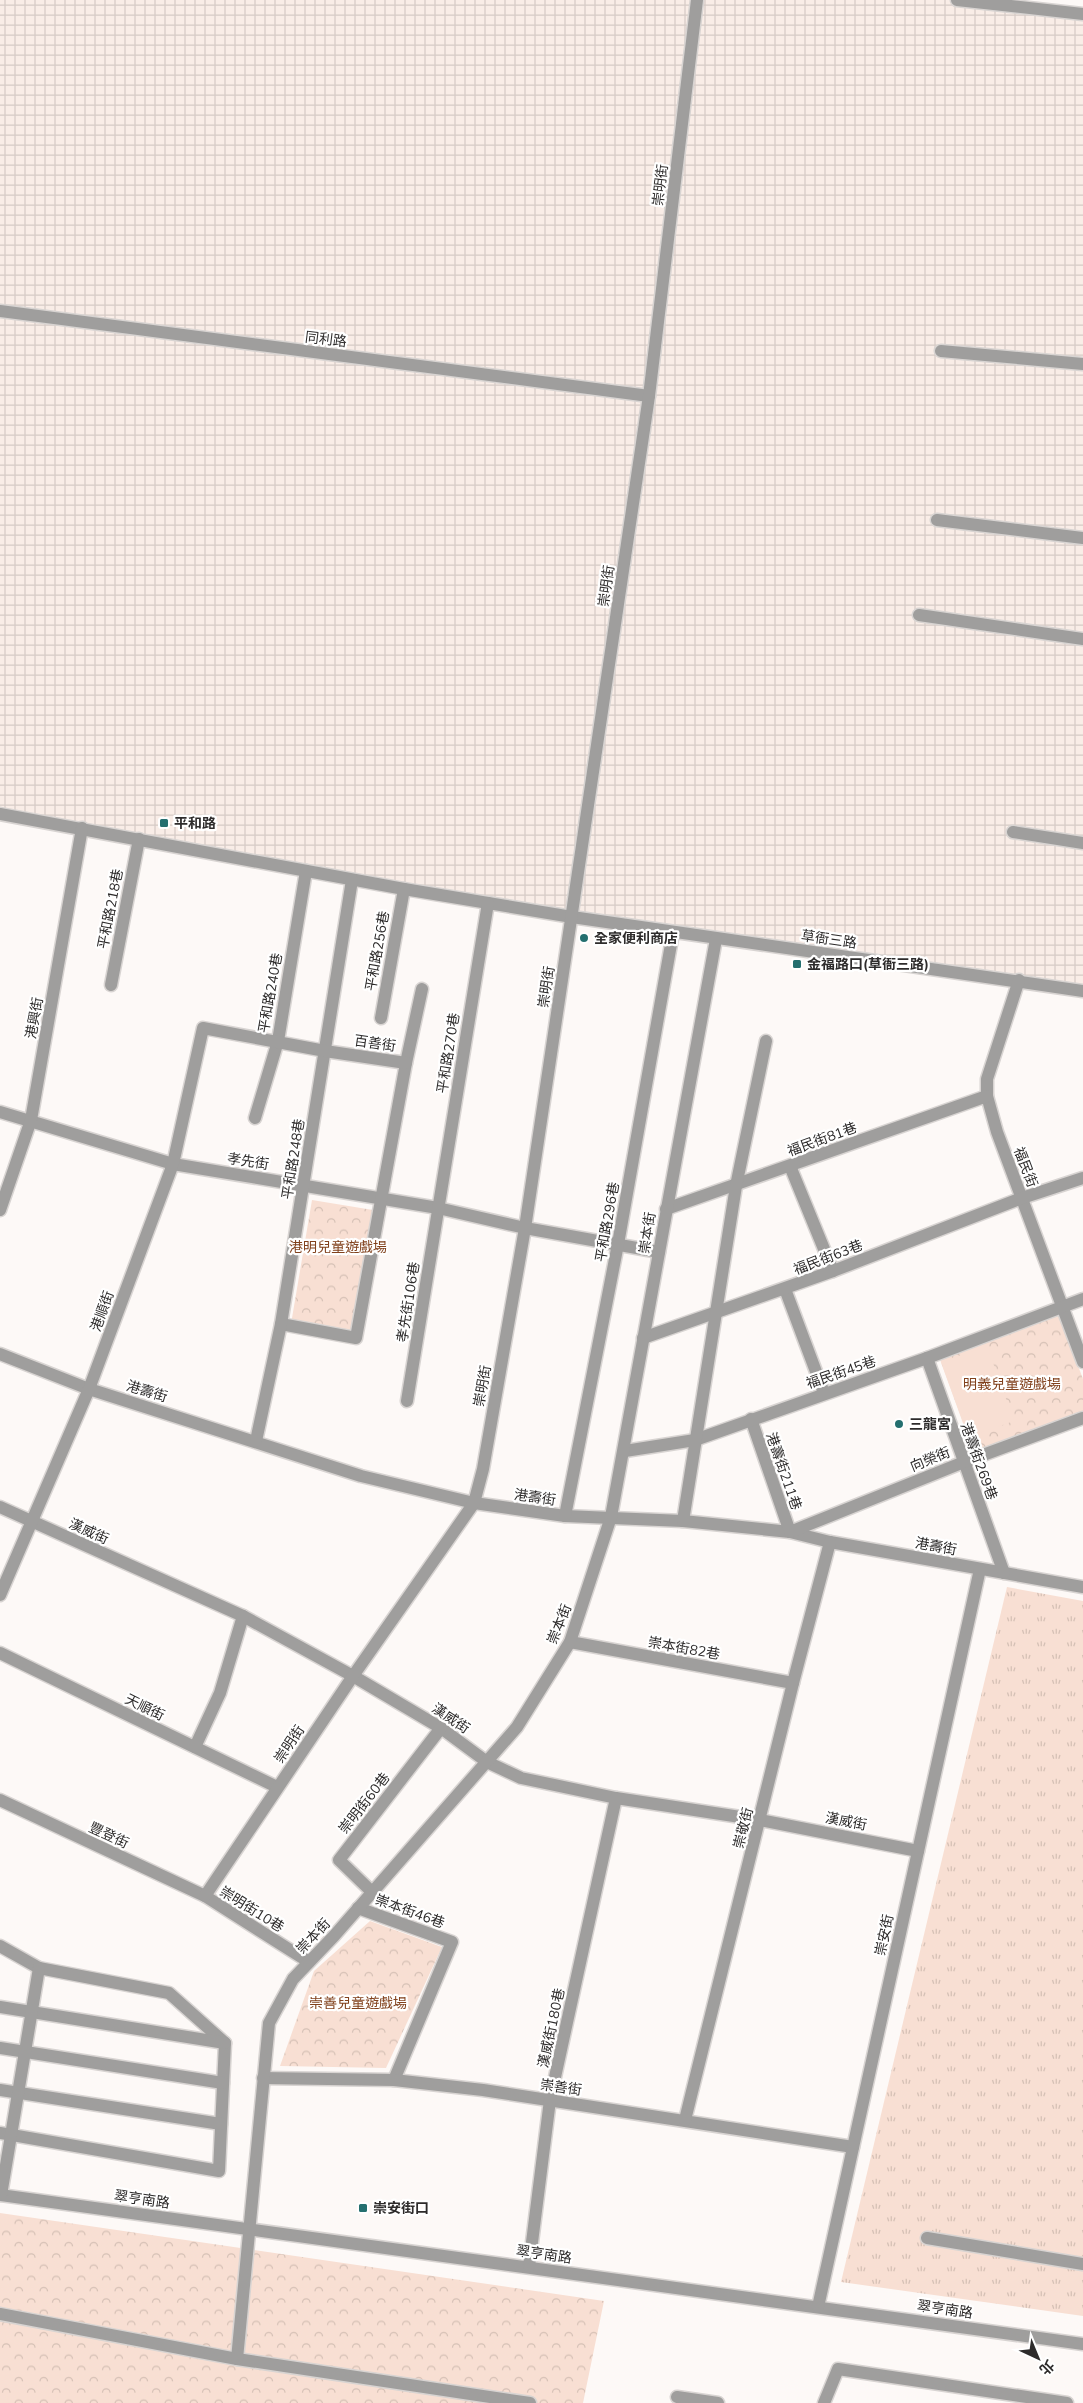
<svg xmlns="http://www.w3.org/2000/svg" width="1083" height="2403" viewBox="0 0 1083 2403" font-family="'Nunito Sans','Noto Sans TC',sans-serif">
<defs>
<pattern id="industrial-grid" width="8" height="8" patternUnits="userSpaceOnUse" patternTransform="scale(1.25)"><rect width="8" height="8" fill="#f9ede7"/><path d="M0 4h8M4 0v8" fill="none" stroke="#d6cbc6"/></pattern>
<pattern id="grass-tufts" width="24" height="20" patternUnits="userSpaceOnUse" patternTransform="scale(1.25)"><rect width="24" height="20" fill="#f8dfd3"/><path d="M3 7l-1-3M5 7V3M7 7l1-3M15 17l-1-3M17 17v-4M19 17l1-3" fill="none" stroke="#d5c0b5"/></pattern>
<pattern id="park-crowns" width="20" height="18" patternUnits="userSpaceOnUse" patternTransform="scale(1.25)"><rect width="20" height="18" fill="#f8dfd3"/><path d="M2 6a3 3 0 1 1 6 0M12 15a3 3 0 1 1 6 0" fill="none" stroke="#d5c0b5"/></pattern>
</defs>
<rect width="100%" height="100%" fill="#fdf9f7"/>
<polygon fill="url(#industrial-grid)" points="0,0 949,0 1083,17 1083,989 761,945 0,814"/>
<polygon fill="url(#grass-tufts)" points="1007,1587 1083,1601 1083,2316 841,2282"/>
<g fill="url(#park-crowns)">
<polygon points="312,1200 379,1211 356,1334 291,1324"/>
<polygon points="1058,1313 1083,1379 1083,1411 974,1452 939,1357"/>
<polygon points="370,1921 442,1947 386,2068 280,2066 314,1971"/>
<polygon points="0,2213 604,2301 583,2403 0,2403"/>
</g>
<polygon fill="#f8dfd3" points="987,1346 1014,1421 968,1437 941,1362"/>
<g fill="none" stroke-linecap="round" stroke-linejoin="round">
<defs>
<g id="minor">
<polyline points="957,0 1083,14"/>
<polyline points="0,311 649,396"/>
<polyline points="941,351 1083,364"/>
<polyline points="937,520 1083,538"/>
<polyline points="919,615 1083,639"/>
<polyline points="0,814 404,889 572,917 1083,991"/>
<polyline points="1013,832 1083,843"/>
<polyline points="1019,980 987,1079 987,1096 997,1132 1083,1362"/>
<polyline points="111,985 139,839"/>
<polyline points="381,1018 404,889"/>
<polyline points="0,1112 173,1164 438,1208 525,1228 659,1252"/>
<polyline points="255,1118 278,1041 306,871"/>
<polyline points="790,1166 833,1271"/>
<polyline points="666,1209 987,1096"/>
<polyline points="0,1210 31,1120 82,828"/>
<polyline points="785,1289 824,1393"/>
<polyline points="281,1324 356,1338 406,1063 422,989"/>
<polyline points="643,1338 833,1271 1022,1198 1083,1178"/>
<polyline points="0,1354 89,1389 361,1476 474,1503 565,1516 683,1521 790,1532 830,1542 1083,1587"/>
<polyline points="927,1358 1004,1573"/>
<polyline points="407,1401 488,903"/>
<polyline points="751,1419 790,1532 964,1462 1083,1418"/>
<polyline points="256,1441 281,1324 352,880"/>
<polyline points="625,1451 695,1440 927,1358 1083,1299"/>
<polyline points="0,1507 243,1616 353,1676 441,1728 487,1762 521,1778 616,1798 760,1820 918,1851"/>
<polyline points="565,1516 618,1244 673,933"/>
<polyline points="683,1521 736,1186 766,1041"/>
<polyline points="0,1595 89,1389 173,1164 203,1028 325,1051 406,1063"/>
<polyline points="570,1642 793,1683"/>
<polyline points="0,1653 277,1787"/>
<polyline points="195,1747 220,1693 243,1616"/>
<polyline points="0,1800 205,1896 309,1962"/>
<polyline points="372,1892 339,1860 441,1728"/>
<polyline points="205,1896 353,1676 474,1503 483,1469 525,1228 649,396 697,0"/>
<polyline points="358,1908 452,1942 394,2080"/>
<polyline points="0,1946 39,1968 169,1993 225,2043 219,2171 0,2133"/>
<polyline points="0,2007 225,2043"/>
<polyline points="0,2048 223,2083"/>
<polyline points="263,2078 394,2080 483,2090 853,2147"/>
<polyline points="0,2090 221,2124"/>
<polyline points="685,2120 793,1683 830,1542"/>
<polyline points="0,2195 1083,2344"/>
<polyline points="1,2195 39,1968"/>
<polyline points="927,2238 1083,2264"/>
<polyline points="529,2266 550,2100 616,1798"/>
<polyline points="818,2307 980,1569"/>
<polyline points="0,2314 237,2359 530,2403"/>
<polyline points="237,2359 269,2023 293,1979 334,1936 517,1727 570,1642 611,1517 716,939"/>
<polyline points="677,2397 718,2403"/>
<polyline points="824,2403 838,2369 1067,2403"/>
</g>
</defs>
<use href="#minor" stroke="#d8d4d2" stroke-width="15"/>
<use href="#minor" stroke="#9f9e9d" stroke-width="12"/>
</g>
<g fill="#246f6f" stroke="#fff" stroke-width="2">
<rect x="159" y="818" width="10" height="10" rx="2.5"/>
<circle cx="584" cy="938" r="5"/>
<rect x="792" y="959" width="10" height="10" rx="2.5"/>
<circle cx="899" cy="1424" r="5"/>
<rect x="358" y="2203" width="10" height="10" rx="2.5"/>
</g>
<g text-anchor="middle" stroke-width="4.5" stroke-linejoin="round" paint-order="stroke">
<g font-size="14" fill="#2d2b2b" stroke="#fff">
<text transform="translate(660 185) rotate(-83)" y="5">崇明街</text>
<text transform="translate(326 339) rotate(7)" y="5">同利路</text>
<text transform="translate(606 586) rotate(-82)" y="5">崇明街</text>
<text transform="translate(110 909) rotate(-79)" y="5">平和路218巷</text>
<text transform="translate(829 939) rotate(8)" y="5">草衙三路</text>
<text transform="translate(377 951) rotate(-80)" y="5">平和路256巷</text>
<text transform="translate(546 987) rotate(-81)" y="5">崇明街</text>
<text transform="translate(270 993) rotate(-80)" y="5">平和路240巷</text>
<text transform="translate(34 1018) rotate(-80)" y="5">港興街</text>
<text transform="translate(375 1043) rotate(8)" y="5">百善街</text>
<text transform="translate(448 1053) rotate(-81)" y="5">平和路270巷</text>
<text transform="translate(822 1139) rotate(-20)" y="5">福民街81巷</text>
<text transform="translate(293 1159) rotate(-81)" y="5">平和路248巷</text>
<text transform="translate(248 1161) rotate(9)" y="5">孝先街</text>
<text transform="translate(1026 1167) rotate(69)" y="5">福民街</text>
<text transform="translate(607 1222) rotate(-80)" y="5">平和路296巷</text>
<text transform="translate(647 1233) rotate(-81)" y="5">崇本街</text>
<text transform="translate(828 1257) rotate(-21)" y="5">福民街63巷</text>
<text transform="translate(408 1302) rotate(-81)" y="5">孝先街106巷</text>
<text transform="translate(102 1311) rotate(-70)" y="5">港順街</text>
<text transform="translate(841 1372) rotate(-19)" y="5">福民街45巷</text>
<text transform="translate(482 1386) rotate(-80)" y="5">崇明街</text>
<text transform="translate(147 1391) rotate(17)" y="5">港壽街</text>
<text transform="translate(930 1459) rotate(-22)" y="5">向榮街</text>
<text transform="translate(979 1461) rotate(70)" y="5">港壽街269巷</text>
<text transform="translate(784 1471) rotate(71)" y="5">港壽街211巷</text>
<text transform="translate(535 1497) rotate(8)" y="5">港壽街</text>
<text transform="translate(89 1531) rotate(24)" y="5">漢威街</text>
<text transform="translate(936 1546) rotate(10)" y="5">港壽街</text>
<text transform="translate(559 1624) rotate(-68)" y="5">崇本街</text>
<text transform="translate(684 1648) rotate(10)" y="5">崇本街82巷</text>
<text transform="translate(145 1707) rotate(26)" y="5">天順街</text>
<text transform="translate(451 1718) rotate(34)" y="5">漢威街</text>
<text transform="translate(289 1744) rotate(-56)" y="5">崇明街</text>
<text transform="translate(364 1803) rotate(-52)" y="5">崇明街60巷</text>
<text transform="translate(846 1821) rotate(11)" y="5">漢威街</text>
<text transform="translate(743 1828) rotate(-76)" y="5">崇敬街</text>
<text transform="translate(109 1835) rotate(25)" y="5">豐登街</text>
<text transform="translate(252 1909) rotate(32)" y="5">崇明街10巷</text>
<text transform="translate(410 1911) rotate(20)" y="5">崇本街46巷</text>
<text transform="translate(884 1935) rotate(-78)" y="5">崇安街</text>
<text transform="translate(313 1936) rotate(-47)" y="5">崇本街</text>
<text transform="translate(551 2028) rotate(-78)" y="5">漢威街180巷</text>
<text transform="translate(561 2087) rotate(8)" y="5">崇善街</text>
<text transform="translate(142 2199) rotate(8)" y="5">翠亨南路</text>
<text transform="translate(544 2254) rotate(8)" y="5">翠亨南路</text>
<text transform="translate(945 2309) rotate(8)" y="5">翠亨南路</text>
</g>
<g font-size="14" font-weight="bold" fill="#2d2b2b" stroke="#fff" text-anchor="start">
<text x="174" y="828">平和路</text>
<text x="594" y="943">全家便利商店</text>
<text x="807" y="969">金福路口(草衙三路)</text>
<text x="909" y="1429">三龍宮</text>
<text x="373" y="2213">崇安街口</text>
</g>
<g font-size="14" fill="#81411c" stroke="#fff">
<text x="338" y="1252">港明兒童遊戲場</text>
<text x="1012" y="1389">明義兒童遊戲場</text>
<text x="358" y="2008">崇善兒童遊戲場</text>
</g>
</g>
<g transform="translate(1038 2358) rotate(136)" stroke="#ffffff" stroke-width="4" paint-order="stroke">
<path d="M0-4L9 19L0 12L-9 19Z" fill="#2d2b2b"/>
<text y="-8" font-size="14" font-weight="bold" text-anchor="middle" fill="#2d2b2b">北</text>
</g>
</svg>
